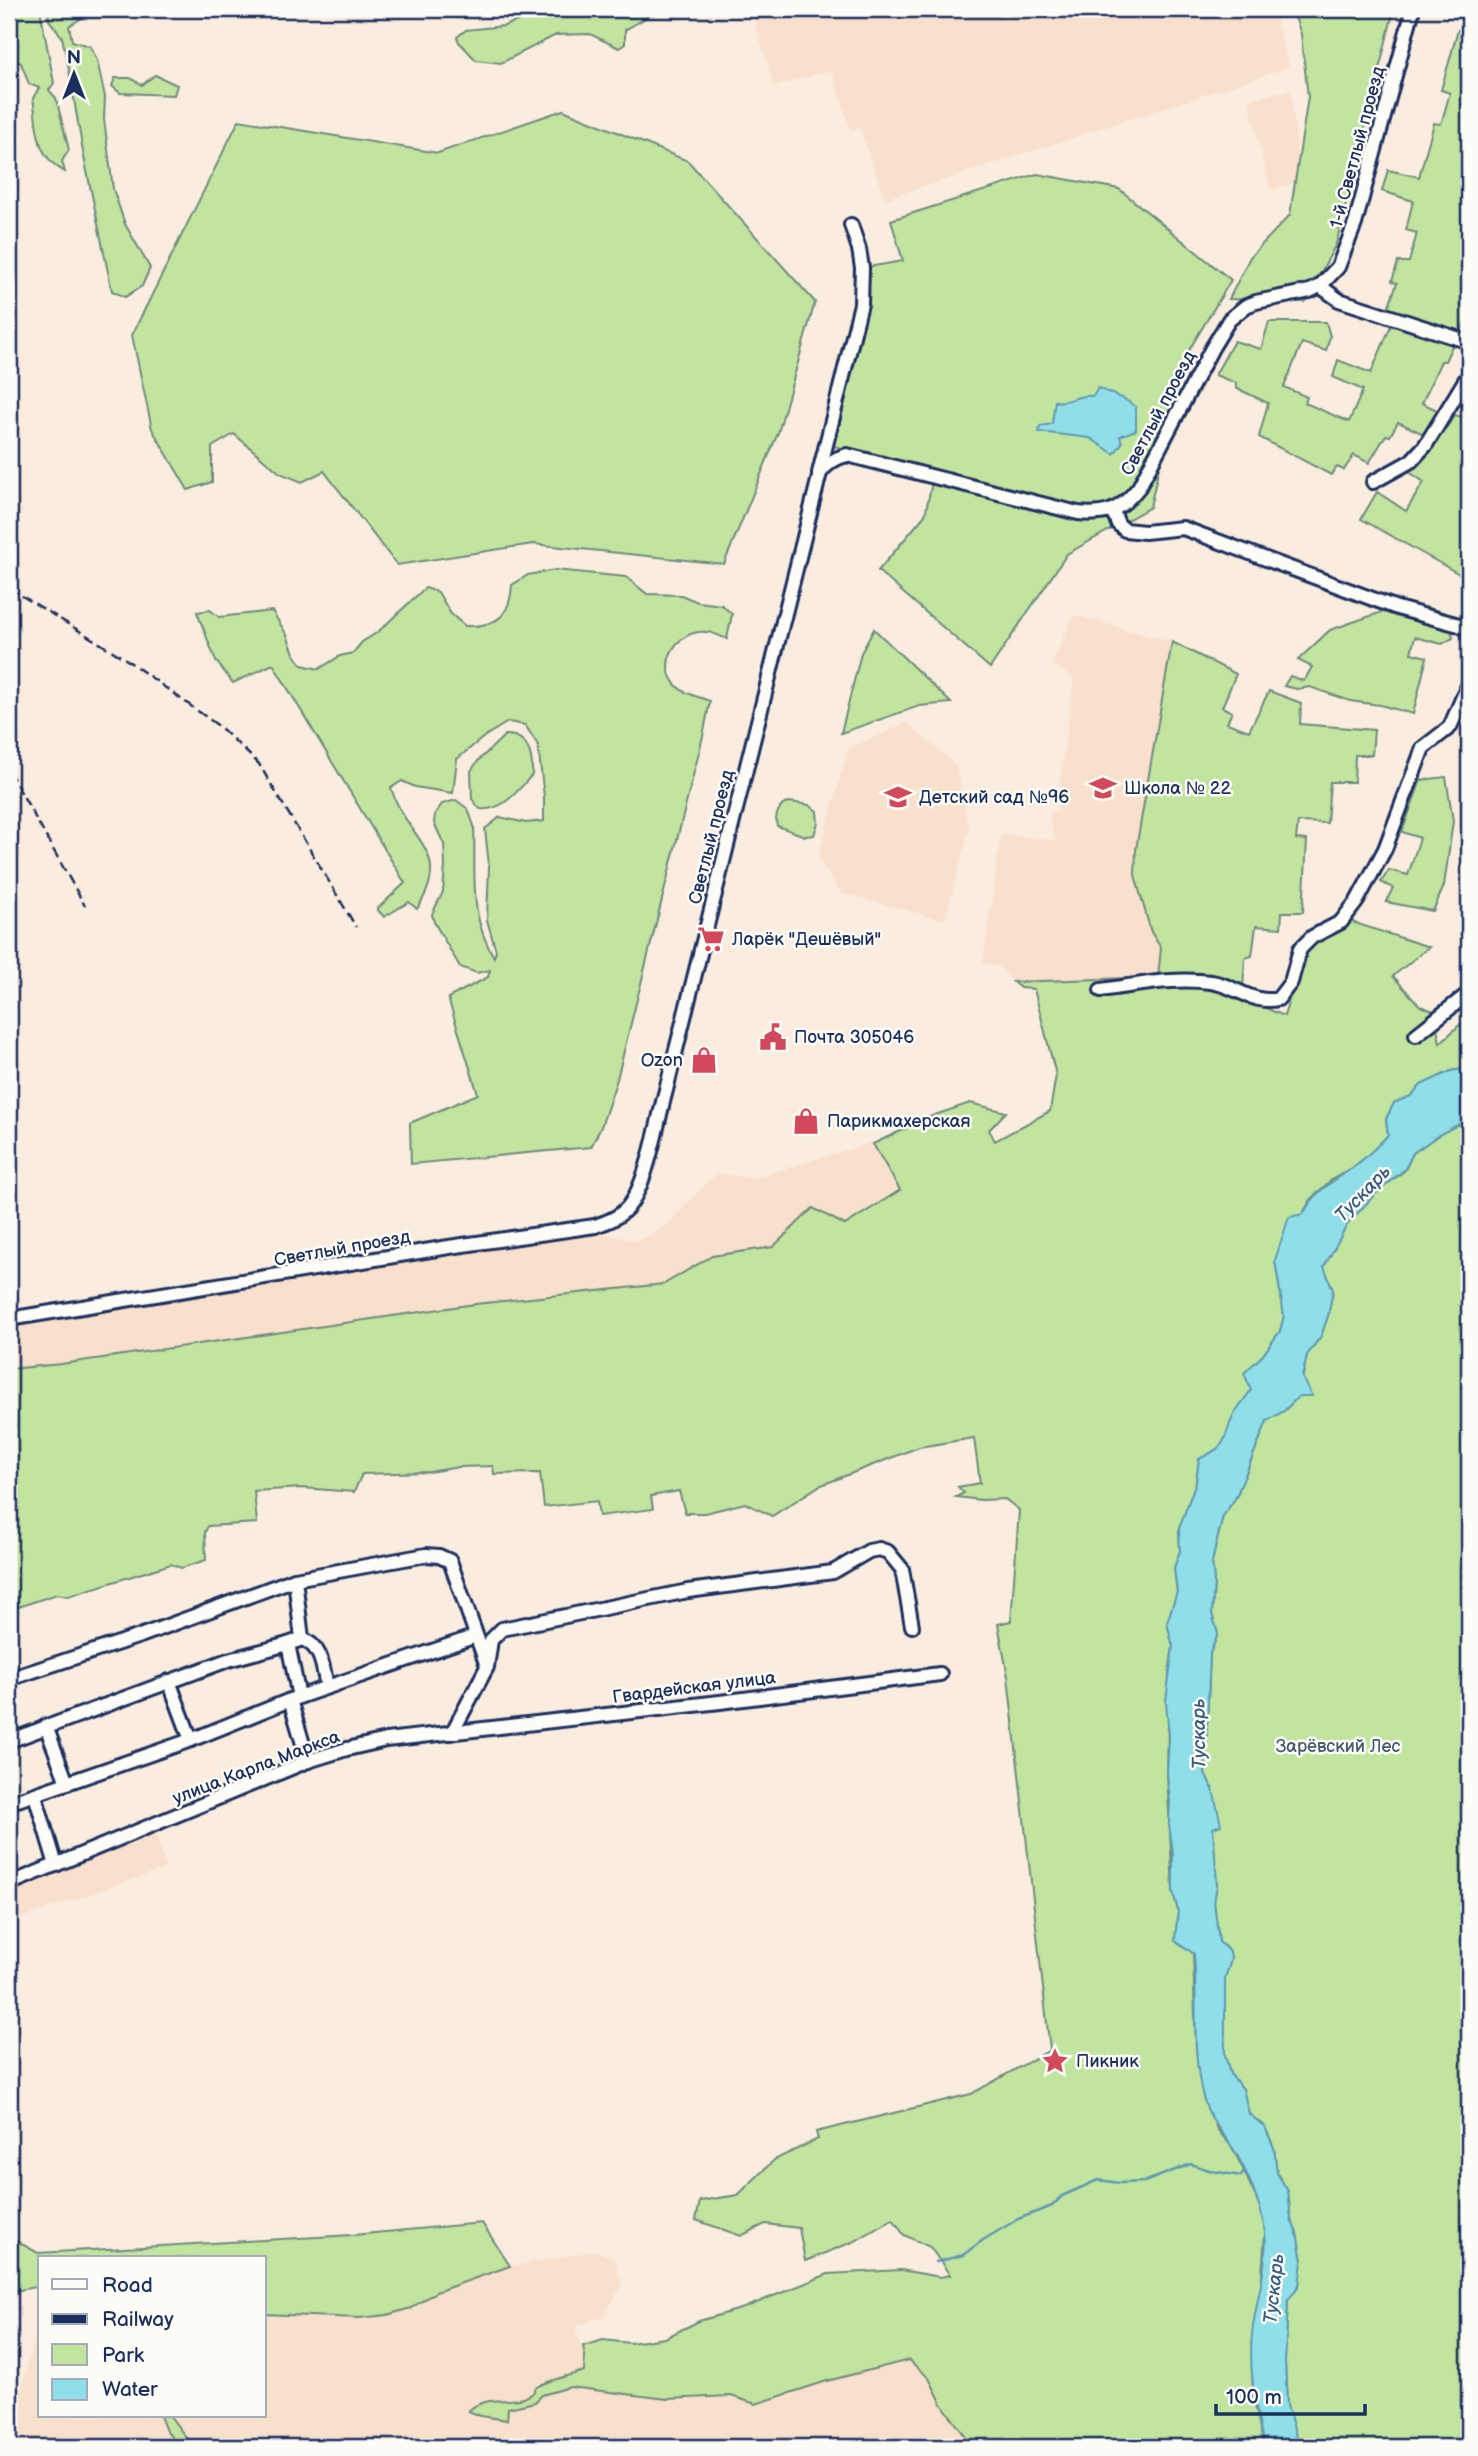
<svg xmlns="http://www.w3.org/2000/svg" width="1478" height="2456" viewBox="0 0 1478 2456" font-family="'Balsamiq Sans',sans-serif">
<rect width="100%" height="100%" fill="#faecde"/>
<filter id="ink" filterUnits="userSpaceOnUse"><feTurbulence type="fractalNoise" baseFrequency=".0143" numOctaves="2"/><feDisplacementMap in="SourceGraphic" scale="14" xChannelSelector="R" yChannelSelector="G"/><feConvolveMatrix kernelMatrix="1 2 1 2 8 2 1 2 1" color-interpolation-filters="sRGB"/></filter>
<g filter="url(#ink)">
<g fill="#f8e0cc">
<polygon points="751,9 1273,9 1289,67 885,199 860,128 851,130 831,70 774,87"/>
<polygon points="1291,89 1300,182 1270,189 1249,100"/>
<polygon points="1073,615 1172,642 1136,849 1151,932 1161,948 1158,977 1013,982 1000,967 983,963 1001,834 1055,840 1050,823 1050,812 1058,811 1062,764 1074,678 1052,665"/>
<polygon points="907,723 956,766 969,829 945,920 841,893 818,859 848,749"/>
<polygon points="873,1142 900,1190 845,1225 813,1208 773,1247 712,1256 664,1284 475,1304 61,1365 9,1369 9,1325 36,1322 418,1259 600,1233 638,1241 665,1227 709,1180 719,1174 754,1178"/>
<polygon points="156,1834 166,1868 9,1922 9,1887"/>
<polygon points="596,2251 615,2260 622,2285 604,2316 575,2327 585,2356 585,2371 667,2399 731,2396 756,2404 827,2381 909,2360 929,2378 942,2404 973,2447 9,2447 9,2439 40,2316 40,2416 264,2416 264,2314 411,2308 436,2292 510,2266"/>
</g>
<g fill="#c1e59f" stroke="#6e8a7e" stroke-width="2">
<path d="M 9,9 L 40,9 L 54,83 L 49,90 L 56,98 L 69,150 L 62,161 L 65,172 C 34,156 38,128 33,98 L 39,88 L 29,84 L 21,63 L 9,57 L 9,41 L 11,40 Z"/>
<polygon points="48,9 80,9 82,18 69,26 72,41 90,46 97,60 105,97 104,119 113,189 125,224 150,268 142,286 125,297 112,291 83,152 69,70 62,37 49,20"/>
<polygon points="559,9 651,9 647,17 625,30 625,44 619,48 590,34 556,35 501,63 476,60 459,42 457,37 466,30 504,26 526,18 546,18"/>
<polygon points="1292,9 1394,9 1336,244 1305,302 1229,299 1250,257 1290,215 1308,97 1301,34"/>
<polygon points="1469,9 1469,313 1460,334 1388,308 1397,283 1392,281 1398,262 1409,262 1417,233 1406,230 1413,201 1382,191 1388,170 1419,177 1434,123 1441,124 1450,93 1441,90 1458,30 1463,31"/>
<polygon points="155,75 177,85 174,95 120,93 112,86 115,78 130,78 142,85"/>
<polygon points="563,110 688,161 815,302 778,433 724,564 533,544 397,565 324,471 302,482 280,473 234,434 212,447 212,482 188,490 152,429 132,335 239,120 438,153"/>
<polygon points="1037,174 1119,189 1231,280 1183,360 1150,507 1067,554 990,668 878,571 925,515 934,473 830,445 840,423 869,295 862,268 903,261 891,220"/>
<polygon points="1269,322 1326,322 1330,336 1326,351 1302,343 1284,387 1307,397 1305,403 1349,422 1363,390 1333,377 1338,360 1371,373 1392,323 1453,344 1445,361 1441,361 1422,403 1441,412 1428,436 1398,422 1390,436 1386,435 1369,463 1354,455 1344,470 1337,467 1331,475 1259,437 1268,403 1236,388 1236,383 1215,375 1234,341 1261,349"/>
<polygon points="1455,415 1469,419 1469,561 1461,575 1361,519 1377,492 1406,511 1424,482 1408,471 1434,446"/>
<path d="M 555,570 L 626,577 L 647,594 L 681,595 L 698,602 L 722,605 L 732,614 L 727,639 C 720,636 712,632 706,632 C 676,629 654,667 679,688 C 687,695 700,697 710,701 L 703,736 L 617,1079 L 601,1127 L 591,1147 L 411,1164 L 410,1123 L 478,1094 L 448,998 L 488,977 L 490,970 L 477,973 L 460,967 L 434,922 L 432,914 L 443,892 L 445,866 L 444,844 L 434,823 L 435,814 L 442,804 L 456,800 L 468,809 L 474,826 C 476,874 468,915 494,957 L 496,951 L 487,920 L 489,866 L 485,829 L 500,817 L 526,823 L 544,821 L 544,797 L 538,745 L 525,725 L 508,722 L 485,736 L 457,759 L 453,793 L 415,787 L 402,781 L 391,788 C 406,840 455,851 417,909 L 409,902 L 384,917 L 377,909 L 405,883 L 273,664 L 233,683 L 216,661 L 197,612 L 210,610 L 219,617 L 272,611 L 287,635 L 295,656 L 302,665 L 319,669 L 340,656 L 353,653 L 362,642 L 378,632 L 425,588 L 438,592 L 451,614 L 465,626 C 496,627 510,617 512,585 L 528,575 Z"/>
<polygon points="1382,612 1413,617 1451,629 1453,638 1442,644 1415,637 1411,653 1427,657 1413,714 1380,705 1350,701 1310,687 1297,689 1284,686 1290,676 1304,681 1312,667 1298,660 1330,630"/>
<polygon points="874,629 951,703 919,706 841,733 861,653"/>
<path d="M 1172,642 L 1236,674 L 1222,707 L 1232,712 L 1227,723 L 1249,731 L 1269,691 L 1301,703 L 1300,724 L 1374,730 L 1372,755 L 1355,755 L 1354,782 L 1330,782 L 1327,823 L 1298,822 L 1296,839 L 1307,840 L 1303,912 L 1282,912 L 1281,928 L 1256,926 L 1252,956 L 1245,958 L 1243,988 L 1221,989 L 1284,1016 L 1305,949 L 1318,938 L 1349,921 L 1429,947 L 1393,976 L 1420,1006 L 1434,1011 L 1440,1043 L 1465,1020 L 1469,1024 L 1469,1068 L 1451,1071 L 1421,1085 L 1411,1096 L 1394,1103 L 1386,1119 L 1388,1135 L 1372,1152 L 1352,1168 L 1331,1180 L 1312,1198 L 1275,1260 L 1284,1316 L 1280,1331 L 1263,1355 L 1245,1373 L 1252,1390 L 1234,1414 L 1228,1435 L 1218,1450 L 1199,1460 L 1196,1482 L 1179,1529 L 1180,1551 L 1174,1568 L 1177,1592 L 1167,1623 L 1173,1646 L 1169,1673 L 1167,1773 L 1173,1891 L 1178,1911 L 1175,1940 L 1193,1953 L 1196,2049 L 1203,2097 L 1217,2129 L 1232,2147 L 1244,2171 L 1262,2211 L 1265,2233 L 1261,2289 L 1253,2328 L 1252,2366 L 1253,2395 L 1264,2447 L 973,2447 L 942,2404 L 929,2378 L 909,2360 L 827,2381 L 756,2404 L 731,2396 L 667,2399 L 570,2387 L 542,2395 L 535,2402 L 508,2408 L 507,2420 L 481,2416 L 468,2411 C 488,2393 510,2406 530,2395 C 538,2390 530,2392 537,2387 C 548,2380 572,2375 584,2371 L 585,2356 L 583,2346 L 603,2340 L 630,2343 L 665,2338 L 699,2321 L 744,2308 L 828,2274 L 901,2270 L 940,2277 L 950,2275 L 930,2247 L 904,2235 L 893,2219 L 855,2241 L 805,2261 L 799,2228 L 765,2224 L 741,2236 L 696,2220 L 700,2201 L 738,2195 L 774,2160 L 818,2139 L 816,2132 L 971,2094 L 1050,2050 L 1008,1677 L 998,1624 L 1011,1621 L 1019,1510 L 1005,1499 L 981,1500 L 956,1497 L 964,1493 L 958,1487 L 980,1483 L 974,1438 L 919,1447 L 819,1486 L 772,1516 L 745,1503 L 705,1513 L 685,1513 L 679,1491 L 651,1496 L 653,1509 L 599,1516 L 597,1501 L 544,1507 L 540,1473 L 494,1474 L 493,1466 L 459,1467 L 429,1472 L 362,1474 L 354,1492 L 302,1488 L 254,1491 L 257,1523 L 208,1526 L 205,1532 L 206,1560 L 181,1568 L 171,1564 L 68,1596 L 57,1594 L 9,1610 L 9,1369 L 61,1364 L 475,1304 L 664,1284 L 712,1256 L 773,1247 L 813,1208 L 845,1225 L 900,1190 L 873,1144 L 932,1116 L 970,1103 L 1006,1112 L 989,1130 L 995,1141 L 1050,1111 L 1056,1075 L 1034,989 L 1020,988 L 1013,982 L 1158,977 L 1161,948 L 1151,932 L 1135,875 L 1136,849 Z"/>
<path d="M 505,735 C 528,734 533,755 532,775 C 517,791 504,811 480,809 L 472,799 L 471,771 L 478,761 Z"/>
<polygon points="1446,777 1453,821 1444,886 1433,911 1386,902 1393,888 1381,882 1389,870 1408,875 1420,838 1402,832 1421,780"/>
<path d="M 789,802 L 809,805 L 817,811 L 818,823 L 814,835 L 805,836 L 777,826 C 774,816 779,805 789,802 Z"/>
<polygon points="1469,1119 1469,2447 1299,2447 1287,2405 1285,2362 1288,2300 1299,2285 1302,2261 1297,2233 1291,2220 1288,2191 1277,2173 1274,2148 1265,2127 1249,2114 1243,2089 1230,2074 1225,2055 1225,1978 1231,1960 1230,1952 1219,1942 1214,1902 1217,1885 1213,1828 1205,1774 1210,1653 1218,1634 1212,1614 1214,1582 1212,1562 1223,1516 1236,1497 1267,1421 1285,1410 1299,1396 1307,1355 1321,1336 1328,1316 1333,1290 1324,1267 1346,1225 1375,1194 1405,1170 1413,1153 1440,1134"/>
<polygon points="482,2223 510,2266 436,2292 411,2308 387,2315 359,2318 264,2314 264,2258 40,2258 40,2286 9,2292 9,2237 38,2253 353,2235"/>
<polygon points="160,2416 170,2416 193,2447 180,2447 166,2431"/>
</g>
<g fill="#8fdfea" stroke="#6199b2" stroke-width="2">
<path d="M 1098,388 L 1124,399 L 1136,407 L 1136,430 L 1120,436 L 1122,443 L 1114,454 L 1090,438 L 1039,432 L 1040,426 L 1052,424 L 1055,401 C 1068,404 1077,394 1093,396 Z"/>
<path d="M 1469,1068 L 1469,1119 L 1440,1134 L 1413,1153 L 1405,1169 L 1375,1194 L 1347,1225 L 1324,1267 L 1333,1290 L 1328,1316 L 1321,1336 L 1307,1355 L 1302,1377 L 1312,1396 L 1299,1396 L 1285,1410 L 1267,1421 L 1236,1497 L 1223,1516 L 1217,1540 L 1212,1562 L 1214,1582 L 1212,1614 L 1218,1634 L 1210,1653 L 1205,1774 L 1213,1789 L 1221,1825 L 1213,1828 L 1217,1885 L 1214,1902 L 1219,1942 L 1230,1952 L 1231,1960 L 1225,1978 L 1225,2055 L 1230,2074 L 1243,2089 L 1249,2114 L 1265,2127 L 1274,2148 L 1277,2173 L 1288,2191 L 1291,2220 L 1297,2233 L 1302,2261 L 1299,2285 L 1288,2300 L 1285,2362 L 1287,2405 L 1299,2447 L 1264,2447 C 1256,2408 1247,2366 1253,2326 C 1258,2294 1268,2263 1265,2231 C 1262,2206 1246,2168 1232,2147 C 1220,2129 1209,2119 1203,2097 C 1191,2051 1198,2001 1194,1954 L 1175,1940 L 1178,1911 L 1173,1891 L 1173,1853 L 1169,1824 L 1170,1801 L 1167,1773 L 1169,1737 L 1166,1701 L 1173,1646 L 1167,1623 L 1177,1592 L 1174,1568 L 1180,1551 L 1179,1529 L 1196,1482 L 1199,1459 C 1233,1443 1220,1440 1235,1413 C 1239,1405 1246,1398 1251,1390 L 1244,1373 L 1263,1355 L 1280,1331 L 1284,1316 L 1275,1260 L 1289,1217 L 1303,1214 C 1320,1185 1331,1184 1355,1166 C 1367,1156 1377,1147 1388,1135 L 1386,1119 L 1394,1103 L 1411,1096 L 1421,1085 L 1451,1071 Z"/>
</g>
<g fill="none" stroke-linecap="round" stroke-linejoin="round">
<polyline stroke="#6199b2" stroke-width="2.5" points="936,2262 963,2255 983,2240 1018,2219 1052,2206 1062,2196 1098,2180 1120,2183 1144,2182 1191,2164 1212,2171 1241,2176 1244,2171"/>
<defs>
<g id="minor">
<polyline points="1320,286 1339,300 1469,342"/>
<polyline points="819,473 861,304 862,268 859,249 851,225"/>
<polyline points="1373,482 1411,461 1425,446 1469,374"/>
<polyline points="1113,511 1118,524 1125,530 1145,532 1183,528 1397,608 1459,625 1469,630"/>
<path d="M 1101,990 C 1138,985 1174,977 1211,982 C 1235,985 1253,1005 1278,999 L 1291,982 L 1300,949 L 1312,937 L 1341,922 L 1357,901 L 1385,849 L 1423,748 L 1450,727 L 1469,683"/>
<polyline points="1416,1035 1469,993"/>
<path d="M 9,1319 L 449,1247 L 595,1226 C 606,1222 616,1219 624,1211 C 646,1192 657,1123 665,1094 L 820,473 C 828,463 835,458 847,455 L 1078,513 C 1107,516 1121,510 1139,487 L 1212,348 L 1229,320 L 1246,306 L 1256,302 L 1310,291 L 1320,286 L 1338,267 L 1355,224 L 1413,9"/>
<polyline points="295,1579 302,1639 288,1644 299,1697"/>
<path d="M 302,1639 C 322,1646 323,1668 327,1687"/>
<polyline points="9,1679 140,1636 295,1579 426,1555 439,1556 450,1561 486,1663"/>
<polyline points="169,1681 191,1740"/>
<polyline points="290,1700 308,1761"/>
<polyline points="46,1726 67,1783"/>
<polyline points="452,1733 487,1667 491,1640 502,1629 688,1591 833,1572 869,1551 879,1549 888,1552 902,1569 912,1626"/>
<polyline points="9,1741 228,1660 288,1644"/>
<polyline points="35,1795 56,1865"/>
<polyline points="9,1803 191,1740 290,1700 476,1636"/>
<polyline points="9,1884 308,1761 347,1749 386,1740 720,1702 940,1674"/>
</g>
</defs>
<use href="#minor" stroke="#1b2f5e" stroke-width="18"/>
<use href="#minor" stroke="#fdfcf7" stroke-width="12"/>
<g stroke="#1b2f5e" stroke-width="2.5" stroke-dasharray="10 5" stroke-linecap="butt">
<polyline points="9,588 124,658 220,727 259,764 356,927"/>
<polyline points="9,771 85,906"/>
</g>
</g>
</g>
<defs>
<symbol id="school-bare" viewBox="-9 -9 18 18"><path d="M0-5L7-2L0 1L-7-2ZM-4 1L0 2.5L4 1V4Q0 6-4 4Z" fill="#d1495b" stroke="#fdfcf7" stroke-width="2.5" paint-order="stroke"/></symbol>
<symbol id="supermarket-bare" viewBox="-9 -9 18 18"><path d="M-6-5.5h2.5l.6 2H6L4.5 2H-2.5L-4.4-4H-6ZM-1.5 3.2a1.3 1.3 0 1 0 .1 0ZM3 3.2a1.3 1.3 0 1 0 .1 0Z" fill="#d1495b" stroke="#fdfcf7" stroke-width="2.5" paint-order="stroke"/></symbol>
<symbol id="civic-bare" viewBox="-9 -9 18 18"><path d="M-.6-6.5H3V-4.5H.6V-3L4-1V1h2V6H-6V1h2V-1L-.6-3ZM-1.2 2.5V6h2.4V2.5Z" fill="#d1495b" stroke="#fdfcf7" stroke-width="2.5" paint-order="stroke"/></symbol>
<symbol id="shop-bare" viewBox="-9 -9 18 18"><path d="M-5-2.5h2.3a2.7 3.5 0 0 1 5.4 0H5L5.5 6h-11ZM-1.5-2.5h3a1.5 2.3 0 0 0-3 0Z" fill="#d1495b" stroke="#fdfcf7" stroke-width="2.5" paint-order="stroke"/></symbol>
<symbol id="sight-bare" viewBox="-9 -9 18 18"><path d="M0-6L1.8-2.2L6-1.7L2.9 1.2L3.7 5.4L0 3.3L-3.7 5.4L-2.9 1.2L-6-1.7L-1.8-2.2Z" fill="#d1495b" stroke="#fdfcf7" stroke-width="2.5" paint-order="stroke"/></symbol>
</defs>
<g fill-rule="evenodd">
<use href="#school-bare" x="1084" y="769" width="38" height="38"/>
<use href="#school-bare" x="879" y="778" width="38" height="38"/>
<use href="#supermarket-bare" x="692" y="920" width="38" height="38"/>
<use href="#civic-bare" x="754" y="1018" width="38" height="38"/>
<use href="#shop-bare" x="685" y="1041" width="38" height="38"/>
<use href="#shop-bare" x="787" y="1102" width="38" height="38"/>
<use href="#sight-bare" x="1036" y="2042" width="38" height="38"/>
</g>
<g text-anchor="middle" stroke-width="5" stroke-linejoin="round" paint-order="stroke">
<g font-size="18" fill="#1b2f5e" stroke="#fdfcf7">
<text transform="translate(1357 147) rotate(-75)" y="6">1-й Светлый проезд</text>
<text transform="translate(1158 413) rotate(-62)" y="6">Светлый проезд</text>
<text transform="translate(711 837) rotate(-76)" y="6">Светлый проезд</text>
<text transform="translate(342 1248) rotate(-10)" y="6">Светлый проезд</text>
<text transform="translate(694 1687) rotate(-7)" y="6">Гвардейская улица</text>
<text transform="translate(256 1767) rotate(-21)" y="6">улица Карла Маркса</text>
</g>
<g font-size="18" fill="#1b2f5e" stroke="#fdfcf7" text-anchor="start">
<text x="1124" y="794">Школа № 22</text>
<text x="919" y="803">Детский сад №96</text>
<text x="732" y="945">Ларёк "Дешёвый"</text>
<text x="794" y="1043">Почта 305046</text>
<text x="683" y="1066" text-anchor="end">Ozon</text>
<text x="827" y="1127">Парикмахерская</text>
<text x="1076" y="2067">Пикник</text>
</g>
<g font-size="18" fill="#445c6e" stroke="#fdfcf7">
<text x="1338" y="1752">Зарёвский Лес</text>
</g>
<g font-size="19" font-style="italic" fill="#385b81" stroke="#fdfcf7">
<text transform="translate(1362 1193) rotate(-46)" y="7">Тускарь</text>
<text transform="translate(1198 1734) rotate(-91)" y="7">Тускарь</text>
<text transform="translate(1273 2289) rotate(-84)" y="7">Тускарь</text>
</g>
</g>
<rect width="1478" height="2456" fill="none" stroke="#fdfcf7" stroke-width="35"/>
<rect x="18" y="18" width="1443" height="2421" fill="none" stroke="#1b2f5e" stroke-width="2.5" filter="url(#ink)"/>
<rect x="38" y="2256" width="228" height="161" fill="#fdfcf7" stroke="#a3aaba" stroke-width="2"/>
<rect x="52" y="2279" width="35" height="10" fill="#fdfcf7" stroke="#a3aaba" stroke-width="2"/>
<text x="102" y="2292" font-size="21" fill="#1b2f5e">Road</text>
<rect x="52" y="2314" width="35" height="10" fill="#1b2f5e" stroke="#a3aaba" stroke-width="2"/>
<text x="102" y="2326" font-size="21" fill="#1b2f5e">Railway</text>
<rect x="52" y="2344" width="35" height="21" fill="#c1e59f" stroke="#a3aaba" stroke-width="2"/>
<text x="102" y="2362" font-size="21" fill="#1b2f5e">Park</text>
<rect x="52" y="2379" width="35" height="21" fill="#8fdfea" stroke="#a3aaba" stroke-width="2"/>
<text x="102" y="2396" font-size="21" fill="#1b2f5e">Water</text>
<g transform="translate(74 74)" stroke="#fdfcf7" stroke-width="5" paint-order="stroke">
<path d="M0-5L12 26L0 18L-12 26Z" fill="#1b2f5e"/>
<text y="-10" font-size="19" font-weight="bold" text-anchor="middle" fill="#1b2f5e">N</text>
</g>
<path d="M1216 2404v10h149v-10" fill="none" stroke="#1b2f5e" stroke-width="3.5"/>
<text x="1226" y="2404" font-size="21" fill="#1b2f5e" stroke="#fdfcf7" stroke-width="5" paint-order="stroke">100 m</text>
</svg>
